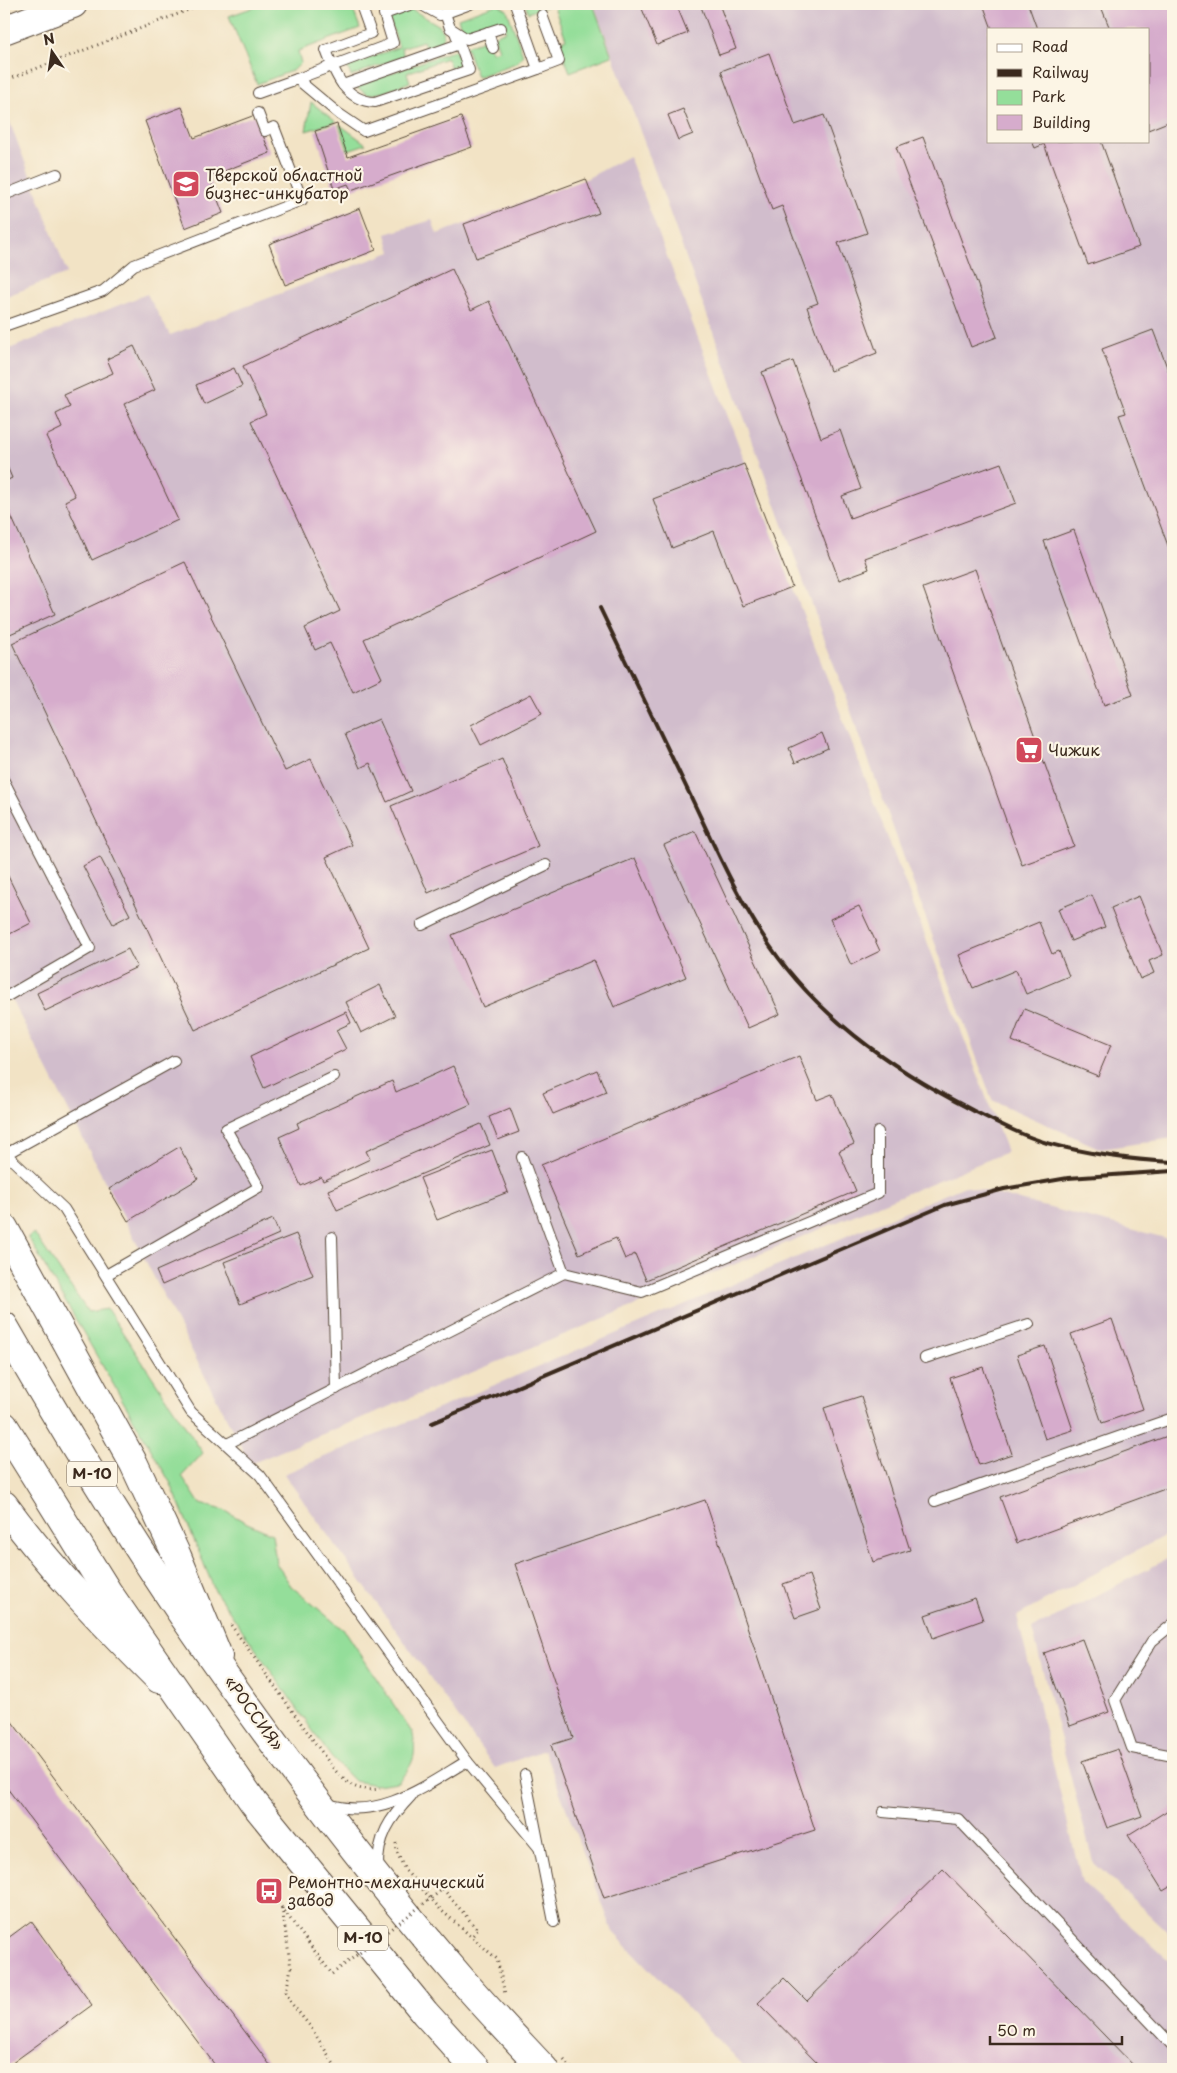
<svg xmlns="http://www.w3.org/2000/svg" width="1177" height="2073" viewBox="0 0 1177 2073" font-family="'Playpen Sans',sans-serif">
<rect width="100%" height="100%" fill="#fcf5e5"/>
<filter id="ink" filterUnits="userSpaceOnUse"><feTurbulence type="fractalNoise" baseFrequency=".02" numOctaves="2"/><feDisplacementMap in="SourceGraphic" scale="10" xChannelSelector="R" yChannelSelector="G"/><feConvolveMatrix kernelMatrix="1 2 1 2 8 2 1 2 1" color-interpolation-filters="sRGB"/></filter>
<filter id="wash" filterUnits="userSpaceOnUse"><feTurbulence type="fractalNoise" baseFrequency=".0096" numOctaves="4" result="noise"/><feDisplacementMap in="SourceGraphic" scale="20" xChannelSelector="R" yChannelSelector="G"/><feGaussianBlur stdDeviation="1.12" result="paint"/><feColorMatrix in="noise" values="0 0 0 0 0 0 0 0 0 0 0 0 0 0 0 0 0 1.4 0 .05"/><feComposite in="paint" operator="in"/></filter>
<g filter="url(#wash)">
<rect width="100%" height="100%" fill="#f2e3c5"/>
<g fill="#d1bdcc" fill-rule="evenodd">
<path d="M 594,4 L 1173,4 L 1173,1138 L 1101,1149 L 992,1100 ZM 988,29 L 1148,29 L 1148,141 L 988,141 Z"/>
<polygon points="6,112 67,273 4,297 4,113"/>
<polygon points="629,156 1007,1152 250,1464 4,985 4,351 147,294 170,335 391,252 386,234 432,220 437,234 586,179"/>
<polygon points="965,1186 1173,1240 1173,1531 1017,1616 1082,1882 1173,1964 1173,2069 746,2069 613,1932 544,1750 495,1768 284,1474"/>
<polygon points="1173,1556 1173,1937 1093,1862 1032,1629"/>
</g>
<g fill="#94de9a" stroke="#68845c">
<polygon points="263,4 351,4 360,28 298,51 301,63 294,70 257,84 229,16"/>
<polygon points="498,4 507,10 523,55 516,63 477,77 466,46 487,39 492,52 499,50 494,36 506,31 502,21 473,31 461,27 458,18"/>
<polygon points="525,4 593,4 612,56 570,72 558,42 566,39 553,4 528,13"/>
<polygon points="411,9 440,26 444,36 440,43 426,48 423,41 401,48 404,56 351,76 347,66 399,47 389,18"/>
<polygon points="455,50 460,62 457,66 451,68 447,58 407,73 410,82 384,92 368,95 355,86"/>
<polygon points="311,102 336,122 306,131"/>
<polygon points="339,124 366,144 348,150"/>
<path d="M 34,1233 L 88,1312 L 107,1309 L 203,1453 L 182,1476 L 200,1504 L 224,1510 L 245,1522 L 272,1534 L 276,1563 L 291,1586 L 346,1632 L 413,1734 C 417,1758 413,1764 398,1782 L 376,1785 L 354,1781 L 331,1757 L 215,1591 L 171,1484 L 28,1237 Z"/>
</g>
<g id="blocks">
<g fill="#d6accc">
<polygon points="640,4 676,4 688,33 657,45"/>
<polygon points="700,4 719,4 736,49 719,55"/>
<polygon points="983,4 1028,4 1037,29 992,29"/>
<polygon points="1100,4 1173,4 1173,120 1148,130 1148,29 1110,29"/>
<polygon points="769,53 795,125 824,115 867,233 838,243 877,353 830,371 807,307 818,303 782,206 772,210 721,71"/>
<polygon points="182,107 194,138 255,115 270,153 209,177 223,213 185,228 145,121"/>
<polygon points="683,109 693,134 678,140 668,115"/>
<polygon points="461,117 472,147 351,190 348,184 334,189 315,131 337,124 348,157"/>
<polygon points="923,137 997,337 971,347 896,147"/>
<polygon points="1032,141 1101,141 1139,247 1088,265 1044,144 1035,148"/>
<polygon points="586,179 599,213 476,258 464,224"/>
<polygon points="360,208 376,250 285,285 269,244"/>
<polygon points="452,269 471,310 489,301 596,531 364,639 382,678 353,692 330,643 315,650 305,628 340,611 251,421 266,414 243,366"/>
<polygon points="1153,330 1173,383 1173,559 1119,415 1126,413 1102,349"/>
<polygon points="134,346 155,390 124,404 178,520 92,560 65,501 75,496 46,436 62,428 56,414 70,407 64,395 113,373 107,359"/>
<polygon points="793,361 821,438 840,430 861,489 842,496 850,518 1001,463 1016,503 865,558 869,569 839,580 762,372"/>
<polygon points="234,368 242,386 204,404 196,385"/>
<polygon points="4,459 12,478 4,482"/>
<polygon points="744,464 792,587 743,606 714,531 672,548 653,499"/>
<polygon points="4,500 55,614 10,634 4,620"/>
<polygon points="1074,530 1133,695 1104,705 1044,541"/>
<polygon points="185,562 285,771 311,759 352,845 326,857 369,948 195,1030 12,643"/>
<polygon points="975,569 1074,846 1022,865 923,588"/>
<polygon points="531,694 542,714 481,745 471,725"/>
<polygon points="379,719 411,791 387,802 370,763 360,768 345,734"/>
<polygon points="822,733 828,748 795,763 789,748"/>
<polygon points="502,759 538,846 428,893 391,806"/>
<polygon points="695,831 780,1014 748,1028 664,845"/>
<polygon points="100,857 130,915 113,924 83,866"/>
<polygon points="635,858 686,977 614,1007 594,960 483,1007 452,935"/>
<polygon points="4,868 31,923 4,937"/>
<polygon points="1092,895 1105,927 1071,941 1058,909"/>
<polygon points="1139,896 1163,955 1149,961 1154,973 1140,979 1111,908"/>
<polygon points="859,906 880,951 851,965 830,919"/>
<polygon points="1039,922 1052,954 1059,951 1069,976 1026,994 1016,970 973,988 959,955"/>
<polygon points="128,949 137,967 45,1011 37,993"/>
<polygon points="380,985 395,1016 361,1033 346,1002"/>
<polygon points="1024,1009 1111,1045 1098,1076 1012,1041"/>
<polygon points="346,1012 351,1023 336,1030 346,1049 264,1088 250,1057"/>
<polygon points="799,1056 817,1100 832,1094 854,1144 839,1151 856,1191 646,1280 635,1254 625,1259 616,1238 579,1254 541,1165"/>
<polygon points="453,1066 471,1104 366,1151 370,1159 323,1181 321,1177 301,1186 279,1137 299,1128 297,1123 392,1081 396,1092"/>
<polygon points="597,1070 606,1092 553,1114 543,1093"/>
<polygon points="510,1108 519,1132 498,1140 489,1117"/>
<polygon points="481,1124 490,1145 337,1210 328,1190"/>
<polygon points="179,1147 198,1179 128,1221 109,1189"/>
<polygon points="492,1150 508,1192 437,1220 420,1178"/>
<polygon points="273,1219 279,1234 162,1285 156,1271"/>
<polygon points="296,1234 313,1275 240,1304 224,1262"/>
<polygon points="1112,1319 1143,1409 1102,1423 1071,1334"/>
<polygon points="1045,1346 1073,1430 1045,1439 1017,1355"/>
<polygon points="983,1367 1012,1454 979,1465 950,1378"/>
<polygon points="861,1396 910,1550 873,1562 824,1408"/>
<polygon points="1173,1434 1173,1486 1017,1543 1000,1497"/>
<polygon points="705,1500 815,1830 604,1898 551,1745 573,1738 515,1564"/>
<polygon points="809,1575 821,1609 795,1618 783,1584"/>
<polygon points="975,1598 983,1620 933,1638 925,1615"/>
<polygon points="1082,1639 1109,1712 1070,1726 1044,1653"/>
<polygon points="4,1711 273,2069 218,2069 4,1784"/>
<polygon points="1118,1749 1142,1816 1107,1828 1082,1761"/>
<polygon points="1173,1807 1173,1885 1163,1891 1128,1835"/>
<polygon points="943,1869 1137,2069 823,2069 758,2003 784,1978 807,2001"/>
<polygon points="31,1921 92,2005 4,2069 4,1941"/>
</g>
</g>
</g>
<g filter="url(#ink)">
<use href="#blocks" fill-opacity="0" stroke="#564637" stroke-width="1"/>
<g fill="none" stroke-linecap="round" stroke-linejoin="round">
<defs>
<g id="lane">
<polyline points="412,4 384,14 393,43 297,79 339,114 364,131 538,69 515,4"/>
<polyline points="420,4 440,15 470,4"/>
<path d="M 361,5 L 371,33 L 326,50 C 335,74 345,101 375,102 L 469,70 L 455,32"/>
<polyline points="445,13 450,28 467,39 501,28"/>
<polyline points="488,32 493,48"/>
<polyline points="538,69 559,61 542,15"/>
<polyline points="343,85 459,44"/>
<polyline points="258,93 297,79"/>
<polyline points="4,195 57,174"/>
<polyline points="4,326 103,291 134,265 302,200 274,127 265,131 258,113"/>
<polyline points="4,781 90,948 4,998"/>
<polyline points="422,925 546,865"/>
<polyline points="4,1147 6,1154 64,1209 191,1412 260,1475 467,1761 540,1849"/>
<polyline points="6,1154 174,1061"/>
<polyline points="332,1237 336,1389"/>
<polyline points="564,1273 642,1292 878,1193 878,1132"/>
<polyline points="106,1275 259,1187 226,1129 334,1077"/>
<polyline points="925,1358 1029,1324"/>
<polyline points="227,1444 564,1273 522,1157"/>
<polyline points="935,1501 1173,1418"/>
<polyline points="1173,1624 1152,1641 1115,1700 1132,1748 1173,1756"/>
<polyline points="525,1775 554,1922"/>
<path d="M 328,1804 C 379,1821 425,1786 467,1761"/>
<polyline points="883,1812 958,1819 1173,2046"/>
<path d="M 378,1869 C 377,1837 390,1818 411,1796"/>
</g>
<g id="primary">
<polyline points="4,30 73,4"/>
<polyline points="4,1228 134,1464 177,1556 218,1656"/>
<path d="M 4,1505 C 50,1568 104,1624 159,1679"/>
</g>
<g id="highway">
<path d="M 4,1326 C 61,1425 120,1523 184,1617 C 271,1743 363,1866 463,1981 C 489,2011 517,2040 544,2069"/>
<polyline points="4,1426 107,1591 254,1803 425,2013 476,2069"/>
</g>
</defs>
<use href="#lane" stroke="#564637" stroke-width="12"/>
<use href="#primary" stroke="#564637" stroke-width="30"/>
<use href="#highway" stroke="#564637" stroke-width="30"/>
<g stroke="#564637" stroke-width="3" stroke-dasharray="1 4" stroke-linecap="butt">
<polyline points="4,81 204,4"/>
<polyline points="4,1199 8,1208"/>
<path d="M 231,1625 L 333,1768 C 348,1785 357,1792 380,1789"/>
<polyline points="396,1843 397,1852 405,1870 442,1911 497,1959 505,1994"/>
<polyline points="443,1889 478,1930 472,1936"/>
<polyline points="269,1891 332,1974"/>
<polyline points="282,1908 291,1968 286,1992 291,2003 310,2026 337,2069"/>
<polyline points="564,2060 572,2069"/>
</g>
<use href="#lane" stroke="#fff" stroke-width="10"/>
<use href="#primary" stroke="#fff" stroke-width="28"/>
<use href="#highway" stroke="#fff" stroke-width="28"/>
<g stroke="#3b2a1e" stroke-width="4">
<path d="M 600,608 C 630,671 661,734 691,797 C 713,843 734,891 762,934 C 812,1013 890,1068 972,1110 C 996,1122 1020,1135 1047,1143 C 1088,1154 1131,1160 1173,1162"/>
<polyline points="432,1423 945,1205 1004,1189 1068,1178 1173,1171"/>
</g>
<polyline stroke="#564637" stroke-width="3" stroke-dasharray="1 4" stroke-linecap="butt" points="332,1974 443,1889"/>
</g>
</g>
<defs>
<symbol id="university-square" viewBox="-11 -11 22 22"><rect x="-9" y="-9" width="18" height="18" rx="4" fill="#d1495b" stroke="#fcf5e5"/><path d="M0-5L7-2L0 1L-7-2ZM-4 1L0 2.5L4 1V4Q0 6-4 4Z" fill="#fff"/></symbol>
<symbol id="supermarket-square" viewBox="-11 -11 22 22"><rect x="-9" y="-9" width="18" height="18" rx="4" fill="#d1495b" stroke="#fcf5e5"/><path d="M-6-5.5h2.5l.6 2H6L4.5 2H-2.5L-4.4-4H-6ZM-1.5 3.2a1.3 1.3 0 1 0 .1 0ZM3 3.2a1.3 1.3 0 1 0 .1 0Z" fill="#fff"/></symbol>
<symbol id="bus-square" viewBox="-11 -11 22 22"><rect x="-9" y="-9" width="18" height="18" rx="4" fill="#d1495b" stroke="#fcf5e5"/><path d="M-5-6H5V4H4V6H2V4H-2V6H-4V4H-5ZM-3.5-4V0h7V-4ZM-3.5 1.2v1.5H-2V1.2ZM2 1.2v1.5H3.5V1.2Z" fill="#fff"/></symbol>
</defs>
<g fill-rule="evenodd">
<use href="#university-square" x="170" y="168" width="32" height="32"/>
<use href="#supermarket-square" x="1013" y="734" width="32" height="32"/>
<use href="#bus-square" x="253" y="1875" width="32" height="32"/>
</g>
<g text-anchor="middle" stroke-width="4.5" stroke-linejoin="round" paint-order="stroke">
<g fill="#fcf5e5" stroke="#75675a" stroke-width="1">
<rect x="67" y="1461.5" width="50" height="25" rx="4"/>
<rect x="338" y="1925.5" width="50" height="25" rx="4"/>
</g>
<g font-size="15" font-weight="bold" fill="#3b2a1e">
<text x="92" y="1479">М-10</text>
<text x="363" y="1943">М-10</text>
</g>
<g font-size="16" fill="#3b2a1e" stroke="#fcf5e5" text-anchor="start">
<text x="205" y="181">Тверской областной<tspan x="205" dy="18">бизнес-инкубатор</tspan></text>
<text x="1048" y="756">Чижик</text>
<text x="288" y="1888">Ремонтно-механический<tspan x="288" dy="18">завод</tspan></text>
</g>
<g font-size="16" fill="#3b2a1e" stroke="#fcf5e5">
<text transform="translate(254 1713) rotate(54)" y="6">«РОССИЯ»</text>
</g>
</g>
<rect width="1177" height="2073" fill="none" stroke="#fcf5e5" stroke-width="20"/>
<rect x="987" y="28" width="162" height="115" fill="#fcf5e5" stroke="#afa495"/>
<rect x="997" y="44" width="25" height="8" fill="#ffffff" stroke="#afa495"/>
<text x="1032" y="52" font-size="15" fill="#3b2a1e">Road</text>
<rect x="997" y="69" width="25" height="8" fill="#3b2a1e" stroke="#afa495"/>
<text x="1032" y="78" font-size="15" fill="#3b2a1e">Railway</text>
<rect x="997" y="90" width="25" height="15" fill="#94de9a" stroke="#afa495"/>
<text x="1032" y="102" font-size="15" fill="#3b2a1e">Park</text>
<rect x="997" y="115" width="25" height="15" fill="#d6accc" stroke="#afa495"/>
<text x="1032" y="128" font-size="15" fill="#3b2a1e">Building</text>
<g transform="translate(52 52) rotate(347)" stroke="#fcf5e5" stroke-width="4" paint-order="stroke">
<path d="M0-4L9 19L0 12L-9 19Z" fill="#3b2a1e"/>
<text y="-8" font-size="14" font-weight="bold" text-anchor="middle" fill="#3b2a1e">N</text>
</g>
<path d="M990 2036v8h132v-8" fill="none" stroke="#3b2a1e" stroke-width="2.5"/>
<text x="997" y="2036" font-size="15" fill="#3b2a1e" stroke="#fcf5e5" stroke-width="4" paint-order="stroke">50 m</text>
</svg>
